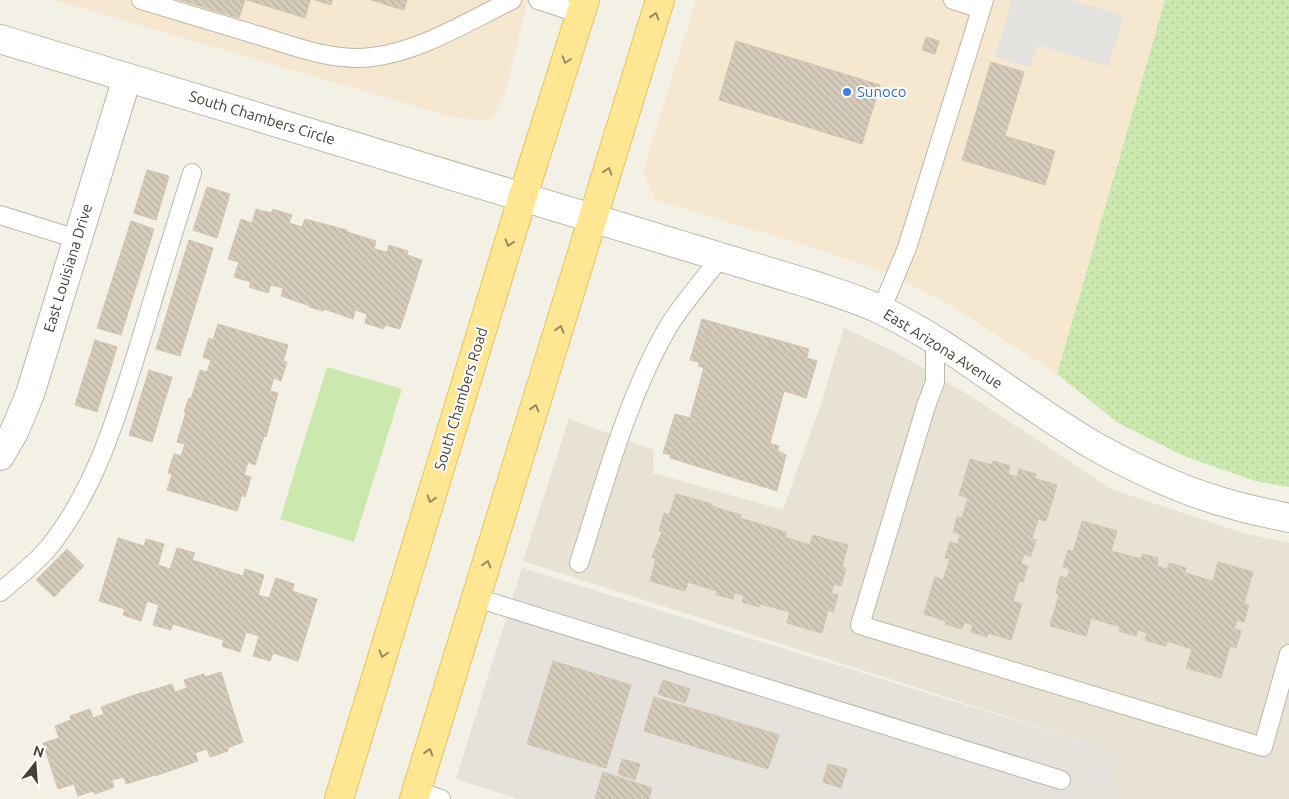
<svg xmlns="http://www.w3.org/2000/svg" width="1289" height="799" viewBox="0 0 1289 799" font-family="Ubuntu,sans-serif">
<defs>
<pattern id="grass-dots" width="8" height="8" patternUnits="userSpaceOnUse" patternTransform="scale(1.25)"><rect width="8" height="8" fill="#cbe8ae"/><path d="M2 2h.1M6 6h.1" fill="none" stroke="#b0c896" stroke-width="1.8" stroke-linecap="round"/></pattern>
<pattern id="building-back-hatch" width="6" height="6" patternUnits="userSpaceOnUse" patternTransform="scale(1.25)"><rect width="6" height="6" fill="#d5ccbb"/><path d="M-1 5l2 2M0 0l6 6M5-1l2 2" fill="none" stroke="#b8b0a1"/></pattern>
</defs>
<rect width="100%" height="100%" fill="#f3f0e6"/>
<polygon fill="#e7e2d4" points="844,328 895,352 969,395 1111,489 1243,533 1289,543 1289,799 1106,799 1120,753 523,561 569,419 654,450 653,473 783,510 821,404"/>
<g fill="#f6e8d0">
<polygon points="54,0 528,0 504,97 490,121 455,118"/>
<polygon points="696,0 1165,0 1057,374 947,303 892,275 827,252 655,200 643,171"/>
</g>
<polygon fill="#e5e1db" points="522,568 1121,753 1106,799 519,799 456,779"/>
<polygon fill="url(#grass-dots)" points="1165,0 1289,0 1289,487 1255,481 1184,456 1118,423 1057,374"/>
<polygon fill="#cbe8ae" points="327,367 402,389 354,542 280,519"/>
<polygon fill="#e4e2de" points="1012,0 1072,0 1124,16 1108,67 1038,45 1030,67 995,57"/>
<g fill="url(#building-back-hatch)" stroke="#d0c4ae">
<polygon points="180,0 245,0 239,18"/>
<polygon points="247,0 310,0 305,18"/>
<polygon points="315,0 332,0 331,5"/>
<polygon points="371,0 407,0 404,10"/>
<polygon points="926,37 939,41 935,54 922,50"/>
<polygon points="736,41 880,85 862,144 719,100"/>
<polygon points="991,62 1024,72 1005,136 1055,151 1045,185 962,160"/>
<polygon points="147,170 169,176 156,220 134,213"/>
<polygon points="207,187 230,194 217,238 193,230"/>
<polygon points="256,209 271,213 273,209 292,215 289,223 302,227 305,219 347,230 347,232 376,241 374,249 387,252 389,245 408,251 407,255 422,260 400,329 385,325 384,329 365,323 367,314 355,310 353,319 324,309 323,311 309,307 310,306 281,296 283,288 271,285 268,293 249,287 251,282 234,277 239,262 228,259 241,219 252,223"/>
<polygon points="131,221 154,229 121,335 97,328"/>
<polygon points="189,240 213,248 180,356 156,349"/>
<polygon points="702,319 809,349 798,388 782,384 766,442 779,446 769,483 663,453 675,414 690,418 705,364 690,360"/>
<polygon points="218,324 288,345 283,361 287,362 281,381 274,378 270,391 278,393 266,437 264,436 255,465 248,462 244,475 251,477 245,497 242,495 237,511 167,490 172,475 168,473 174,454 181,456 185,444 177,442 186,412 184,412 189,398 191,399 200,370 207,372 211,360 203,357 209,338 213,340"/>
<polygon points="708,330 817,361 806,398 784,391 769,447 786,455 777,491 670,458 681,423 697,428 714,371 698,366"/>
<polygon points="95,340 117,347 97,412 75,405"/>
<polygon points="149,370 172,377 152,442 129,435"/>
<polygon points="970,459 992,465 993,461 1010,466 1008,474 1017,477 1019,469 1036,474 1034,478 1057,485 1046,521 1038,519 1032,539 1036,540 1031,556 1024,554 1021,564 1028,566 1023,582 1019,581 1013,601 1022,604 1011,640 988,633 987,637 971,632 973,625 964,622 962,629 945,624 946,621 924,614 935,577 943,580 950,559 945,558 950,542 958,544 960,534 953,532 957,517 962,518 968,498 959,495"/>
<polygon points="676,494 712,504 711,506 741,515 740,518 786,532 785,537 810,545 813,535 848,545 842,567 846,569 841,586 834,584 831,593 838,595 833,612 828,610 822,633 787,623 790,612 760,604 759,607 742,602 744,596 735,593 733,599 716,595 717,591 688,582 685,591 650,581 656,559 652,557 662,532 659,531 664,513 669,515"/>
<polygon points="1082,521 1117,531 1111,551 1141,559 1143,554 1158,558 1157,566 1167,569 1169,563 1186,568 1185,573 1213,581 1218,562 1253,572 1244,604 1249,605 1244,622 1237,620 1234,629 1241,631 1236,648 1230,646 1221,678 1186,668 1192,649 1167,641 1166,646 1145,640 1147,633 1138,630 1136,636 1119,631 1120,627 1091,618 1086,636 1050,626 1059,595 1056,593 1060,576 1067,578 1070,569 1063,567 1068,550 1073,552"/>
<polygon points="118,538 144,546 146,539 164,544 158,565 170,569 177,548 195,553 192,560 243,576 245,569 264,575 258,595 269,598 276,578 294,584 292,591 317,599 298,661 273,653 270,661 253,656 259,636 246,632 240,652 222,646 224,640 173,624 171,630 153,625 159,605 147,601 141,621 123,615 125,609 99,601"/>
<polygon points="67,549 84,566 54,597 36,580"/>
<polygon points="553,661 631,685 606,768 527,744"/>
<polygon points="221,672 243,742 227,748 228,751 210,757 207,749 195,753 198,761 155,776 155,775 126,784 124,777 112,780 114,787 95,794 93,791 78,796 74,784 58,789 43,743 59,738 55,726 71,720 70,716 90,709 93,718 104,714 101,707 143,692 143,693 172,684 175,692 187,688 184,680 204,674 205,677"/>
<polygon points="663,680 690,689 685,703 658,694"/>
<polygon points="654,697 779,735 768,769 644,731"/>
<polygon points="622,759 640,764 635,780 618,774"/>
<polygon points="828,764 847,769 841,788 823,782"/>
<polygon points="603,772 652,788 649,799 595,799"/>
</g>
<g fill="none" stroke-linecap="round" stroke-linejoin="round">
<defs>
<g id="lane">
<path d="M 141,0 C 180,12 218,23 257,35 C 294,46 333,62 372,57 C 419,52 469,21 512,0"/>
<polyline points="538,0 581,14"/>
<polyline points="953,0 981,9"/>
<polyline points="0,215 77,239"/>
<polyline points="881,310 907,248 984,0"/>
<polyline points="935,340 935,382 926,406 860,625 1263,747 1289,654"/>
<path d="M 579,563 C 605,483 626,400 668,327 C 683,303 703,280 721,257"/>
<path d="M 0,592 C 17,578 36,563 50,546 C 98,485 119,409 142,336 C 158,282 175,227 192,173"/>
<polyline points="477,598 1061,780"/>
<polyline points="417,791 441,799"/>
</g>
<g id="street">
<path d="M 0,39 L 810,284 C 834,292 858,299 881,310 C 958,347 1024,406 1098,448 C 1142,472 1189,494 1237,506 C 1254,511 1272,514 1289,518"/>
<polyline points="0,456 14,432 30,394 127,78"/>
</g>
<g id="primary">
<polyline points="339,799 523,196 585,0"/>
<polyline points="414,799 660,0"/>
</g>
</defs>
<use href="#lane" stroke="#bfb8a8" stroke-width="20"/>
<use href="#street" stroke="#bfb8a8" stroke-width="30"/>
<use href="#primary" stroke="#e5c562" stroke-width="30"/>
<use href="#lane" stroke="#fff" stroke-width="18"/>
<use href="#street" stroke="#fff" stroke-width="28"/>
<use href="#primary" stroke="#ffe693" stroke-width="28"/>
</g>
<defs><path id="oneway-chevron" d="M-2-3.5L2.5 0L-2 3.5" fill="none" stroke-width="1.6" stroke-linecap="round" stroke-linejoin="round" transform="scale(1.25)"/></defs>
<g stroke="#998b5f">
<use href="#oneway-chevron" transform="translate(655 16) rotate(-73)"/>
<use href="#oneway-chevron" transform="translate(566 60) rotate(108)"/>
<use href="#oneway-chevron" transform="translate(608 171) rotate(-73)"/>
<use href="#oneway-chevron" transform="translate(509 243) rotate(107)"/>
<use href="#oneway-chevron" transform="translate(560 329) rotate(-73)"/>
<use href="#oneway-chevron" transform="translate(535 408) rotate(-73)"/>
<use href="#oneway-chevron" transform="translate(431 499) rotate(107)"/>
<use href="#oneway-chevron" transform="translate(487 564) rotate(-73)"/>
<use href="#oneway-chevron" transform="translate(383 654) rotate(107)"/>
<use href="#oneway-chevron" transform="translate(429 752) rotate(-73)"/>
</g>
<circle fill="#3f7fe0" stroke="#fff" stroke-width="2" cx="847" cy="92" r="5"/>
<g text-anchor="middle" stroke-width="4" stroke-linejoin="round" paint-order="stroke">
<g font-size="15" fill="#366cbe" stroke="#fff" text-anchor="start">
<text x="857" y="97">Sunoco</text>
</g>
<g font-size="15" fill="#464035" stroke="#fff">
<text transform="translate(262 118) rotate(17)" y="5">South Chambers Circle</text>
<text transform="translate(68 268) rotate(-73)" y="5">East Louisiana Drive</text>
<text transform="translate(943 349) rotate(32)" y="5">East Arizona Avenue</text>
<text transform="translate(461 399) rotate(-73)" y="5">South Chambers Road</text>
</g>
</g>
<g transform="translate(35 764) rotate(17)" stroke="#ffffff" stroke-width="4" paint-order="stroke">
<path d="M0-4L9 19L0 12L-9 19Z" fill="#464035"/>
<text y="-8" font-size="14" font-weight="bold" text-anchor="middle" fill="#464035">N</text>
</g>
</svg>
